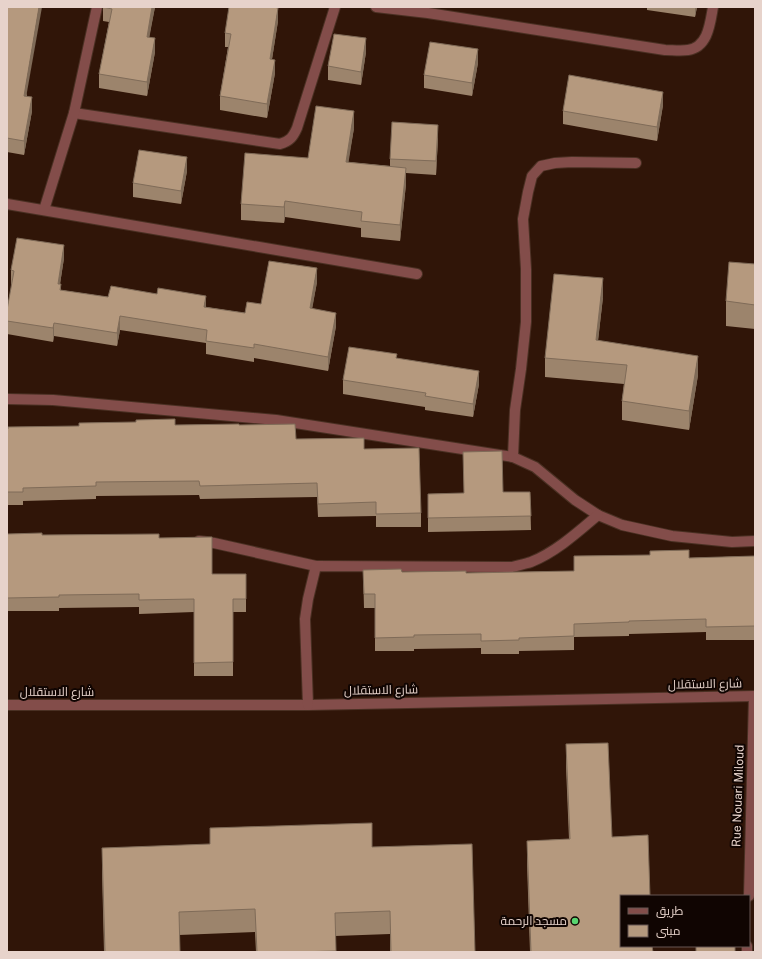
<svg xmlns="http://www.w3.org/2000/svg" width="762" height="959" viewBox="0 0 762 959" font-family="'Public Sans',Cairo,sans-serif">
<rect width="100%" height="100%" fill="#301508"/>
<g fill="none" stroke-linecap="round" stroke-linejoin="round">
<defs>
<g id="minor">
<path d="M 376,7 L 428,13 L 665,50 C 672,50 681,51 688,50 C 708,47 710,24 713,7"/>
<path d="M 74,113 L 280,144 C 290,141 293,137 297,128 L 335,7"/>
<polyline points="7,204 417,274"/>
<polyline points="44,210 74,113 97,7"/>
<polyline points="7,399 53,400 276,420 513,457 535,467 575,500 598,515 622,525 672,536 732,542 755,541"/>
<polyline points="513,457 515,410 521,369 526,322 526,269 523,219 528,192 532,176 541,166 555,163 572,162 636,163"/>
<polyline points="199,541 214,543 316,566"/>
<polyline points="7,705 308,705 755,696"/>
<path d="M 308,705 L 305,619 L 308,599 L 316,566 L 512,567 C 519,565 525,564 531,562 C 556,552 578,532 598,515"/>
<polyline points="749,896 754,696"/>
<polyline points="747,952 747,946"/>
</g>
</defs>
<use href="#minor" stroke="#4a3023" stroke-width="12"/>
<use href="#minor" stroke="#834d4a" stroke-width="10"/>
</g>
<g fill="#9c846c">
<polygon points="7,7 27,96 32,111 24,155 7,152"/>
<polygon points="103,7 155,7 149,37 155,52 147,96 99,88 99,74 109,22 103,21"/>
<polygon points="647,7 697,7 695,17 647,10"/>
<polygon points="278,21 272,59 275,73 267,118 220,110 220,96 228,47 225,47 225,33"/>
<polygon points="366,52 361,85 328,80 328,66"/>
<polygon points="478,63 472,96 424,88 424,75"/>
<polygon points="663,105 657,141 563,124 563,111"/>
<polygon points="354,128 348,162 390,166 390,159 438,138 436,175 406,173 406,184 400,241 361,237 361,228 285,217 284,223 241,220 241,204"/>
<polygon points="187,171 181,204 133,197 133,183"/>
<polygon points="64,258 60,284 61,290 108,297 206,307 245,313 261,304 317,282 312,308 336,326 328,371 254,358 254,362 206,354 206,343 120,330 117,346 54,336 53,342 7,334 7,310 12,284 11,284 11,270"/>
<polygon points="755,264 755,329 726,326 726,301"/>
<polygon points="603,297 598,340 698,375 689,430 622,420 622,401 624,384 545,377 545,358"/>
<polygon points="397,358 479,384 473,417 425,410 425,407 343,394 343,380"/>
<polygon points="175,425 239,425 296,439 364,449 421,513 421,527 376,527 376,516 318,517 317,497 200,499 199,495 96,496 96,499 23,501 23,505 7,505 7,429"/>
<polygon points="530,492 531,530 428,532 428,494"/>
<polygon points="7,534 159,538 246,599 246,612 233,612 233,676 194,676 194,612 139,614 139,607 59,608 59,611 7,611"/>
<polygon points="755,556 755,640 706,640 706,632 629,634 629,636 574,637 574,650 519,651 519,654 481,654 481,648 414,649 414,651 375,651 375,608 364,608 363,570 402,572 466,573 574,571 689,558"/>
<polygon points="566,744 612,837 653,952 530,952 527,864 527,841 569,839 566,767"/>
<polygon points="372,847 475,952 390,952 390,934 335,936 336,952 256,952 255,932 179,935 180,952 104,952 102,871 102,848"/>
</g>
<g fill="#7f6b58">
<polygon points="39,7 42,7 24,109 24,96"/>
<polygon points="152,7 155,7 147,50 147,37"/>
<polygon points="695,7 697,7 695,17"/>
<polygon points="278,8 278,21 270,72 270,59"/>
<polygon points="155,38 155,52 147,96 147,82"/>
<polygon points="366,38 366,52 361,85 361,72"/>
<polygon points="478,49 478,63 472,96 472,83"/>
<polygon points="275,60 275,73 267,118 267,104"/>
<polygon points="663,92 663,105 657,141 657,127"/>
<polygon points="32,97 32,111 24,155 24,141"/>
<polygon points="354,111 354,128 346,178 346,162"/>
<polygon points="438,125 438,138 436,175 436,161"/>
<polygon points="187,157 187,171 181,204 181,191"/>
<polygon points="406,168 406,184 400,241 400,225"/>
<polygon points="285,201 285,217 284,223 284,207"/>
<polygon points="64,245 64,258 58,297 58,284"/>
<polygon points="317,268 317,282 310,321 310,308"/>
<polygon points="603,278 603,297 596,359 596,340"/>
<polygon points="206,296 206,309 204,307"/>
<polygon points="336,313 336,326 328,371 328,357"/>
<polygon points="120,316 120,330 117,346 117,333"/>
<polygon points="54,323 54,336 53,342 53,328"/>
<polygon points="698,356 698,375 689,430 689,411"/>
<polygon points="479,371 479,384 473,417 473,404"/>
</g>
<g fill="#b5997e" stroke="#7f6b58">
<polygon points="7,7 39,7 24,96 32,97 24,141 7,138"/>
<polygon points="103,7 152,7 147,37 155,38 147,82 99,74 112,9"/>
<polygon points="229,7 273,7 278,8 270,59 275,60 267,104 220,96 231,34 225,33"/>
<polygon points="334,34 366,38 361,72 328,66"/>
<polygon points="430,42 478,49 472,83 424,75"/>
<polygon points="569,75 663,92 657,127 563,111"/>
<polygon points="316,106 354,111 346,162 406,168 400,225 361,221 362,212 285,201 284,207 241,204 245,153 308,158"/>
<polygon points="392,122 438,125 436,161 390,159"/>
<polygon points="139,150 187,157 181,191 133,183"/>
<polygon points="17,238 64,245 58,284 61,284 60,290 108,297 111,286 157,294 158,288 206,296 204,307 245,313 247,302 261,304 269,261 317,268 310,308 336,313 328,357 254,344 254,348 206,341 207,330 120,316 117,333 54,323 53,328 7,321 7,310 14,271 11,270"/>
<polygon points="729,262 755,264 755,305 726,301"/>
<polygon points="554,274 603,278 596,340 698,356 689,411 622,401 627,365 545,358"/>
<polygon points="349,347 397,354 396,358 479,371 473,404 425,396 426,393 343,380"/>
<polygon points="175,419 175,425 239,424 239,425 295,424 296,439 364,438 364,449 419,448 421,513 376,514 376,502 318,504 317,483 200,486 199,481 96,482 96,486 23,488 23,492 7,492 7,429 8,429 8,427 79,426 79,423 136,422 136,420"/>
<polygon points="502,451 503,492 530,492 531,516 428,518 428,494 464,493 463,452"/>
<polygon points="42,533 42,535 159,534 159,538 212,537 212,574 246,574 246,599 233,599 233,662 194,663 194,599 139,600 139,594 59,595 59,597 7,598 7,534"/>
<polygon points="689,550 689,558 755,556 755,626 706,627 706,619 629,621 629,622 574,624 574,636 519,638 519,640 481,641 481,634 414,635 414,637 375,638 375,594 364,594 363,570 401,569 402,572 466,571 466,573 574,571 574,556 650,555 650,551"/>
<polygon points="608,743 612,837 648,835 650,896 621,896 621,946 652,946 653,952 531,952 527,841 570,839 566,744"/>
<polygon points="372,823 372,847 472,844 475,952 391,952 390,911 335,913 336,951 294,952 257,952 255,909 179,912 180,952 105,952 102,848 210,844 210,828"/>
<rect x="696" y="946" width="39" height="6"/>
</g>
<circle fill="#58d570" stroke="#100502" stroke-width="1.5" cx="575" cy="921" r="4"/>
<g text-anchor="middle" stroke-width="4" stroke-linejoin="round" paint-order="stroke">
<g font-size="12" fill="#e7d3cb" stroke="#100502">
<text transform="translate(705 684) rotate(-1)" y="4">شارع الاستقلال</text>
<text transform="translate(381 690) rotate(-1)" y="4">شارع الاستقلال</text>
<text x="57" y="696">شارع الاستقلال</text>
<text transform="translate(738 796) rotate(-88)" y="4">Rue Nouari Miloud</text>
</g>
<g font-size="12" fill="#e7d3cb" stroke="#100502" text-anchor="end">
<text x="567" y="925">مسجد الرحمة</text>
</g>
</g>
<rect width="762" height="959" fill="none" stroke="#e7d3cb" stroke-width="16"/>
<rect x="620" y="895" width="130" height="52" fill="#100502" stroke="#665752"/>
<rect x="628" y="908" width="20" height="6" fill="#834d4a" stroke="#665752"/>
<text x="656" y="915" font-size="12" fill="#e7d3cb">طريق</text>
<rect x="628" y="925" width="20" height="12" fill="#b5997e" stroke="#665752"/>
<text x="656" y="935" font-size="12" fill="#e7d3cb">مبنى</text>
</svg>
